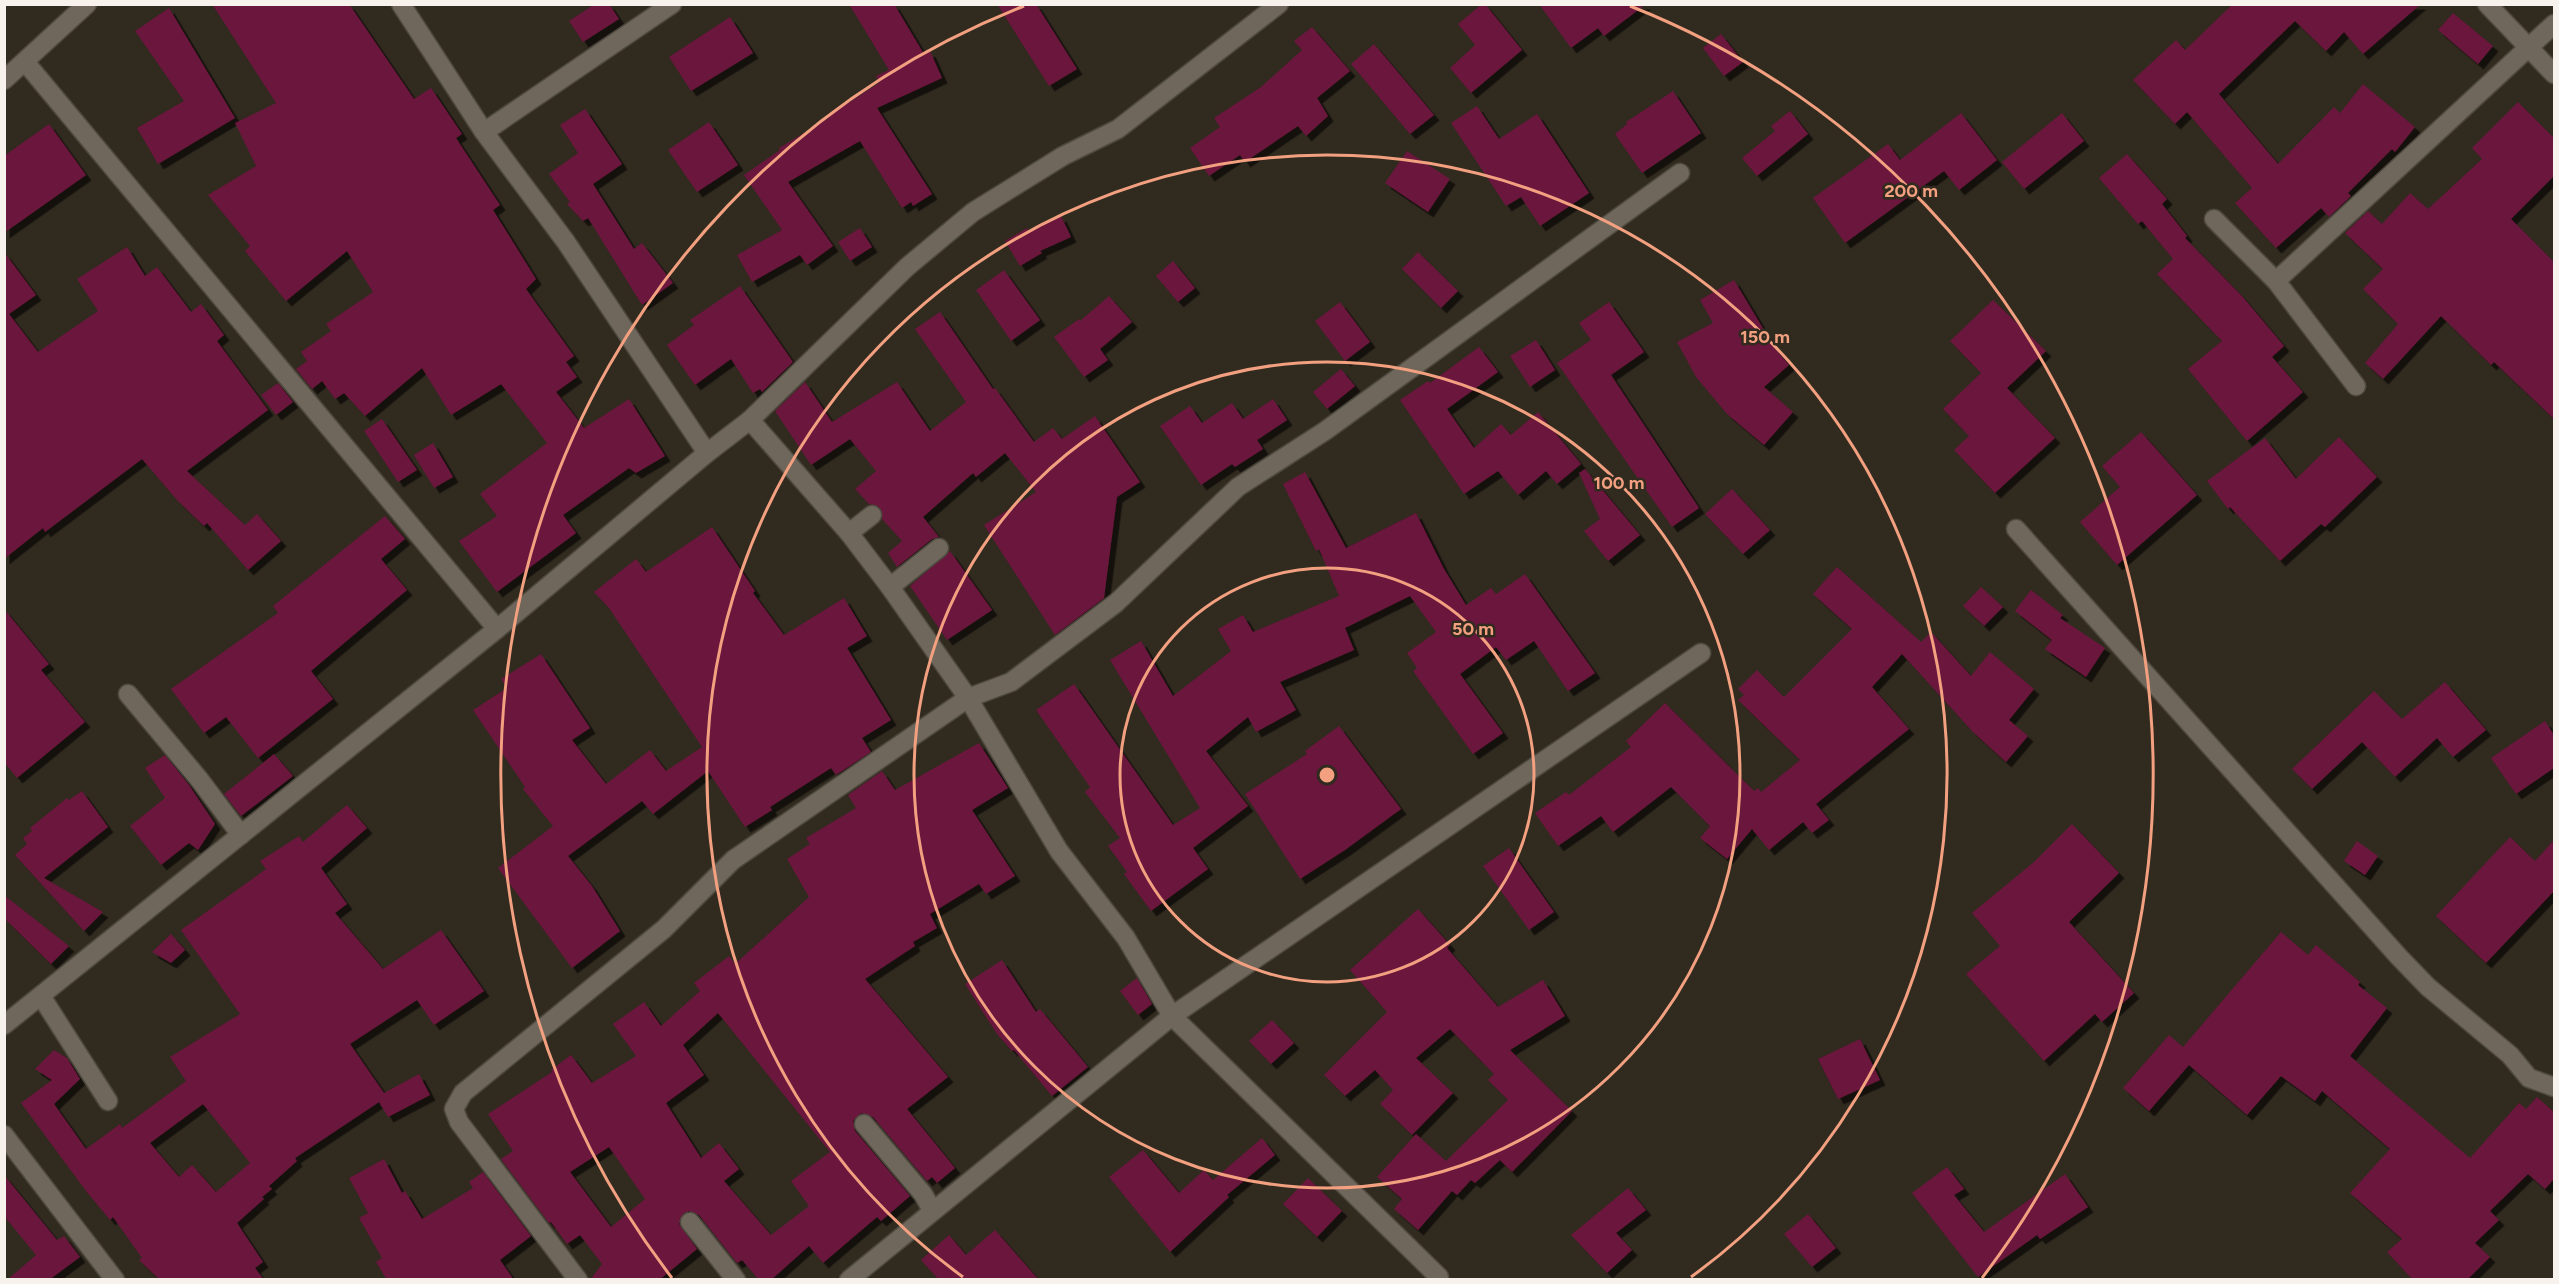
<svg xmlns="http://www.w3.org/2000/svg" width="2559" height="1284" viewBox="0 0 2559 1284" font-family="Figtree,sans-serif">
<defs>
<filter id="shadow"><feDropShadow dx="5.5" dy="5.5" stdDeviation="0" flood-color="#0009"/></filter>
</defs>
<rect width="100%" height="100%" fill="#312a1f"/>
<g fill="#6a163c" fill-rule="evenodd" filter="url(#shadow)">
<polygon points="212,4 349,4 414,99 431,88 462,134 456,138 500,205 493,210 536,279 526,289 574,356 566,362 577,377 556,392 584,428 629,399 665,456 636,473 629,468 563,515 576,533 497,592 459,541 497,516 480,494 547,443 501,384 451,415 422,368 365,416 344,393 335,399 322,381 312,389 296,369 307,361 301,352 331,331 326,324 373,292 347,251 286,301 245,251 250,246 208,195 256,166 235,123 276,103"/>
<polygon points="595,4 609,4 619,19 583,42 569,21"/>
<polygon points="849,4 894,4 924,54 930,51 942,78 877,108 932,194 913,206 911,202 902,208 860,141 788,182 833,246 807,265 800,255 752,282 737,255 782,230 744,175 780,150 779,148 829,118 828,116 879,83 876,76 889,70"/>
<polygon points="997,4 1036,4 1077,69 1049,86"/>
<polygon points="1482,4 1485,4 1522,50 1471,93 1450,68 1475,45 1458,24"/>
<polygon points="1539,4 1646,4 1604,36 1598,28 1571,48"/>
<polygon points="2233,4 2421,4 2363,54 2344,32 2326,51 2295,21 2219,94 2278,164 2334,107 2340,113 2363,84 2415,127 2395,152 2392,149 2348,193 2351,196 2329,217 2321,208 2276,248 2235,203 2252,188 2187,112 2175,124 2133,80 2176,40 2185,50"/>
<polygon points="169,8 235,118 158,164 137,128 184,101 135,31"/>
<polygon points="2453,13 2493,46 2478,64 2438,30"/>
<polygon points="730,17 753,53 691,91 669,57"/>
<polygon points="1312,27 1350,71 1317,98 1328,116 1306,136 1298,126 1245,162 1240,155 1209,176 1190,148 1220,127 1214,118 1261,87 1302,50 1294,41"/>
<polygon points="1721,34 1743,62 1724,76 1703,48"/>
<polygon points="1374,44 1434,115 1410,134 1351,64"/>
<polygon points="1673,91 1701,133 1642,173 1615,134 1627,124 1626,122"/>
<polygon points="2518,102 2554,138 2554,176 2511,219 2554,262 2554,419 2494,362 2491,365 2441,316 2383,379 2365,363 2398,324 2363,289 2383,269 2345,233 2368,211 2382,224 2410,193 2428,209 2482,159 2472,148"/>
<polygon points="1477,106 1499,139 1537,114 1589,193 1540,226 1521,197 1506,206 1451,123"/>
<polygon points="585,109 622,164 593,184 634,249 642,243 673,283 642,305 588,218 583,221 567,204 570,202 549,174 578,153 560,125"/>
<polygon points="1790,111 1808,134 1757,176 1742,158 1775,131 1771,126"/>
<polygon points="1961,113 1997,160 1959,190 1944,171 1845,243 1813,198 1888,144 1900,160"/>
<polygon points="2062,113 2084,141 2024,189 2002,162"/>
<polygon points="709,122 738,165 697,192 668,150"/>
<polygon points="49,124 86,175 4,233 4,156"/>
<polygon points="1407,151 1450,179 1428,212 1385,183"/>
<polygon points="2127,154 2167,199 2162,204 2187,236 2185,238 2242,296 2284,346 2272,357 2303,392 2247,441 2188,369 2222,341 2157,274 2173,259 2142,221 2138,224 2099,178"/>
<polygon points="1061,216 1071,237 1040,251 1042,253 1020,266 1005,241 1027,228 1028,231"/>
<polygon points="860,228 872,247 850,261 838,242"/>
<polygon points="127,247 145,276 157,267 191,312 201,304 224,335 217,341 268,410 187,471 245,525 257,514 281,541 248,570 207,523 204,526 177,500 142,459 45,532 43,528 4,559 4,252 36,295 9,314 38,352 98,311 77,279"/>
<polygon points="1418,252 1458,291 1441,308 1402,269"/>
<polygon points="1173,261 1195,288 1178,302 1156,276"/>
<polygon points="1004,270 1040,320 1011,341 976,290"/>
<polygon points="1734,280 1776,350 1789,365 1764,387 1793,412 1764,445 1727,414 1696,377 1677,342 1713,323 1700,300"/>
<polygon points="740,286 793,362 762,392 760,389 753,393 731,359 695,385 667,345 694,325 690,320"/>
<polygon points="1109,296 1132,322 1100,349 1108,360 1084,377 1054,337 1079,319 1080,321"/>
<polygon points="1993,300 2046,351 2007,388 2055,438 1995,493 1954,450 1969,436 1943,409 1981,373 1950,341"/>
<polygon points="1340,302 1370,342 1345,361 1315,321"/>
<polygon points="1609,302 1644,352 1611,375 1699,508 1672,527 1557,363 1591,340 1579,323"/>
<polygon points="940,312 993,389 995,388 1034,442 1053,428 1062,439 1095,416 1140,482 1117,497 1104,598 1055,635 984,525 1036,492 1005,453 976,477 973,473 923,517 939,537 932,539 897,567 888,553 902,541 882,519 880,508 869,504 855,489 876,471 850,439 811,465 775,411 805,382 832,422 897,382 930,431 966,402 915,329"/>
<polygon points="1536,340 1555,370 1530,387 1510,356"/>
<polygon points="1479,347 1498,372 1447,409 1474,448 1501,424 1511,435 1538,412 1581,464 1557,484 1546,471 1518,495 1498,471 1464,494 1400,400 1428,381 1430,383"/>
<polygon points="1341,369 1355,386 1327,409 1313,392"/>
<polygon points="278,383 293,402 276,415 261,395"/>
<polygon points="1273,399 1287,420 1257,440 1263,449 1235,467 1232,464 1201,485 1160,426 1190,406 1202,423 1232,403 1243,419"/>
<polygon points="382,419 417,470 398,482 364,431"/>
<polygon points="2141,432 2197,495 2117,565 2080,522 2120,487 2102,466"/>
<polygon points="2339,437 2377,477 2325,527 2321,524 2280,561 2230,507 2228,509 2207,481 2265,438 2296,479"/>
<polygon points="433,443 453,477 434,488 414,455"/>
<polygon points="1585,469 1640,535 1608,561 1584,531 1600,519 1579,473"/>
<polygon points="1305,472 1346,548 1416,513 1444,569 1466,605 1491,588 1496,594 1525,574 1595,673 1568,691 1534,641 1506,660 1496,647 1460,674 1503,733 1473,754 1413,671 1417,668 1407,653 1436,632 1410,596 1345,628 1354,650 1280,682 1296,710 1256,732 1248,717 1206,751 1248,806 1193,848 1208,869 1151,911 1124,874 1127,872 1108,846 1120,838 1085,792 1090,787 1036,710 1074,684 1173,825 1200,808 1110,660 1141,641 1173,696 1231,651 1218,629 1243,615 1253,632 1339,596 1319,549 1316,551 1283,484"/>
<polygon points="1732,489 1770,530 1743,554 1705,514"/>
<polygon points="385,516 405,539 381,559 407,590 311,671 333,699 258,758 226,717 204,733 171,689 278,613 273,606"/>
<polygon points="712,527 755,591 753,593 784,635 844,598 867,636 847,648 891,720 862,738 871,752 836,775 831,768 770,807 772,810 745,827 708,771 653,814 642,801 568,856 592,886 620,931 572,968 498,868 553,826 523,789 525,787 473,710 507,688 501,679 541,654 590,728 572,740 606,784 650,750 666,771 702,747 609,608 594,592 636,559 646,572"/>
<polygon points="950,551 992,610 947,640 910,586"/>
<polygon points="1837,567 1921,642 1931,632 1971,676 1990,652 2034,689 2009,720 2028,736 2006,762 1973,732 1902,654 1872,687 1909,729 1816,804 1829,820 1812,833 1803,822 1769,850 1752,829 1727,859 1700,838 1710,826 1671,787 1613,832 1601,816 1558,846 1535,813 1566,792 1569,795 1631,747 1626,741 1665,703 1754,791 1758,788 1761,792 1800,760 1738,700 1744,695 1738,689 1757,670 1784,697 1852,629 1813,594"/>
<polygon points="1981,587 2003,607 1984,626 1963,606"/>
<polygon points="2031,590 2063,615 2060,618 2105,648 2086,677 2045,649 2052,640 2015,611"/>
<polygon points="4,609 49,664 41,670 85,722 17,778 4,762"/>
<polygon points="2445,682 2486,730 2453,757 2437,738 2395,777 2362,742 2312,789 2292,769 2374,691 2402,719"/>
<polygon points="2545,721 2554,735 2554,768 2516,794 2491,758"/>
<polygon points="1339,726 1401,809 1345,850 1300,879 1245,794 1307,754 1305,751"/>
<path d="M 979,743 L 1008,788 L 972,810 L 1015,876 L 986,894 L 979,884 L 930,914 L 937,928 L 913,942 L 915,946 L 865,979 L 948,1077 L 907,1109 L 955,1168 L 937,1183 L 932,1177 L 927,1181 L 873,1117 L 861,1113 L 853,1121 L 855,1131 L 910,1196 L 881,1221 L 877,1217 L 823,1263 L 809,1246 L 771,1280 L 759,1280 L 742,1260 L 737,1263 L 699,1215 L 689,1211 L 683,1214 L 679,1224 L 697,1249 L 659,1280 L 590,1280 L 602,1264 L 580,1235 L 567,1244 L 551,1222 L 549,1223 L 501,1159 L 513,1151 L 488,1114 L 552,1072 L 551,1070 L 571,1055 L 592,1083 L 636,1056 L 613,1024 L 644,1002 L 661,1026 L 700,991 L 694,983 L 729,956 L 735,964 L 809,897 L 787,859 L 810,844 L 806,838 L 856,808 L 848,795 L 882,771 L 895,790 ZM 718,1013 L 830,1152 L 791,1181 L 809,1206 L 771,1235 L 724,1181 L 739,1169 L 719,1143 L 701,1158 L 666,1103 L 704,1075 L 683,1045 ZM 609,1147 L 645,1199 L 611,1227 L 570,1172 Z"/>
<polygon points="274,754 293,776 241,816 224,794"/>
<polygon points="165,755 189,785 215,824 198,850 189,843 161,865 130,826 165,798 145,768"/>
<polygon points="82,791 108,827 44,878 103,912 84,931 15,855 27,844 23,838 32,831 30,828 67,798 69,800"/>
<path d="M 347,805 L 367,828 L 321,868 L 347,904 L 335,913 L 383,969 L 441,930 L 484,991 L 434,1025 L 417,1000 L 350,1044 L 384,1093 L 419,1074 L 430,1095 L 388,1117 L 379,1102 L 295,1158 L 297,1161 L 269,1186 L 272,1189 L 262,1197 L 264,1199 L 237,1223 L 263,1262 L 255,1268 L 264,1280 L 160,1280 L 139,1260 L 142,1258 L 113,1217 L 110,1220 L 86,1191 L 21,1103 L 52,1080 L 35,1069 L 54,1050 L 67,1058 L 80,1079 L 54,1104 L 86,1149 L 120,1124 L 122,1128 L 186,1081 L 170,1057 L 240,1014 L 181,930 L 266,869 L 260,861 L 299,836 L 303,842 ZM 203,1104 L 250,1163 L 216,1192 L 192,1165 L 179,1177 L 150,1143 Z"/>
<polygon points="2072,824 2119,873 2069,922 2134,993 2102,1022 2095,1014 2044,1061 1966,974 2000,946 1972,913 2034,862"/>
<polygon points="2510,837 2535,861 2554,840 2554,891 2486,963 2436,916"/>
<polygon points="2357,841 2378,856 2365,875 2344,861"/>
<polygon points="1509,848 1554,912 1529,930 1483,866"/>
<polygon points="4,895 69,946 51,964 4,918"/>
<polygon points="1418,909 1450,945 1447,948 1498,1007 1543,980 1565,1016 1510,1050 1572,1111 1512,1172 1500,1160 1475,1183 1471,1180 1457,1195 1452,1191 1418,1230 1394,1209 1402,1199 1377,1177 1416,1134 1446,1161 1508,1100 1488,1080 1494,1074 1450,1029 1416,1058 1453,1093 1412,1135 1380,1104 1393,1090 1375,1070 1345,1096 1324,1075 1387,1012 1350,970"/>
<polygon points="2281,932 2308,955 2316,945 2360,982 2358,985 2387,1008 2350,1056 2470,1158 2519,1103 2526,1109 2537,1097 2554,1112 2554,1179 2545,1189 2528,1174 2490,1211 2499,1220 2475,1243 2490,1257 2467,1280 2413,1280 2387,1252 2402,1239 2350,1193 2390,1149 2322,1091 2315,1101 2281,1076 2247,1115 2189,1065 2149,1111 2123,1088 2169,1035 2183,1047"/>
<polygon points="171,934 185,950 171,963 152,952"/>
<polygon points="1002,960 1036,1012 1040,1009 1088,1067 1052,1096 1014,1050 1012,1051 997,1034 965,984"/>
<polygon points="1137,978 1152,1004 1138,1015 1120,991"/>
<polygon points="1272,1020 1294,1043 1271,1064 1249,1041"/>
<polygon points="1860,1039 1880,1080 1838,1099 1818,1059"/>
<polygon points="1262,1138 1275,1155 1227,1195 1229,1197 1170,1252 1109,1177 1143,1150 1179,1193 1204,1170 1213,1180"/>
<polygon points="384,1159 402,1193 405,1191 422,1219 473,1188 469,1182 483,1172 531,1236 500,1260 514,1280 387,1280 376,1262 382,1258 359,1218 368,1213 349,1178"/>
<polygon points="1947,1167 1964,1189 1954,1195 1984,1232 2065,1174 2088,1207 2040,1239 2037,1235 1978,1277 1912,1193"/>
<polygon points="4,1175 57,1240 64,1236 80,1257 49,1280 7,1280 36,1255 4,1216"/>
<polygon points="1308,1178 1342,1211 1317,1237 1283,1204"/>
<polygon points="1628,1188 1646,1210 1616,1233 1632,1250 1607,1273 1571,1235"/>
<polygon points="1808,1214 1836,1248 1812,1267 1784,1234"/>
<polygon points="995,1230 1039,1280 939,1280 921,1260 949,1235 966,1255"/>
</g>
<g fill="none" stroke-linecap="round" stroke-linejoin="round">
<defs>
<g id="minor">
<polyline points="401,4 484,132 566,242 707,453"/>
<polyline points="2487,4 2554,74"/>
<polyline points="26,63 497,629"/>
<polyline points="4,80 87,4"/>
<polyline points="484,132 672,4"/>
<polyline points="2214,219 2276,281 2356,386"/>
<polyline points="2276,281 2554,24"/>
<polyline points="750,420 849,533 890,587 968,698 1059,851 1126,938 1172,1016 1439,1277"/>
<polyline points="2016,529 2399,957 2428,987 2510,1055 2529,1078 2554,1087"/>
<polyline points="849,533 872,515"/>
<polyline points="890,587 939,548"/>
<polyline points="128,694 199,779 241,835"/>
<polyline points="41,996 108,1101"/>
<polyline points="4,1025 497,629 707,453 750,420 907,267 973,212 1063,156 1118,129 1279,4"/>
<polyline points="864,1124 923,1194 932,1210"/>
<polyline points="4,1135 115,1280"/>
<polyline points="690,1222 736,1280"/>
<polyline points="578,1280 459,1122 454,1109 463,1093 664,929 733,860 968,698 1011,682 1116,603 1238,487 1325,431 1680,173"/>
<polyline points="849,1280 1172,1016 1701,653"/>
</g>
</defs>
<use href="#minor" stroke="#4e493f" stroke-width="21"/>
<use href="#minor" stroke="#6f675b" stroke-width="18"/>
</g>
<g fill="none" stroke="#f2a080" stroke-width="3">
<circle cx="1327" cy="775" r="207"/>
<circle cx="1327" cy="775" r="413"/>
<path d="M963 1277A620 620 0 1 1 1691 1277"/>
<path d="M672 1278A826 826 0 0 1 1024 6M1630 6A826 826 0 0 1 1982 1278"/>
</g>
<circle cx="1327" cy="775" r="9" fill="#f2a080" stroke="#312a1f" stroke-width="3"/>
<g font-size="18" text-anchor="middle" font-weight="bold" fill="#f2a080" stroke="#312a1f" stroke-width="5" stroke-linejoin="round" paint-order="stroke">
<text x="1911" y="197">200 m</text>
<text x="1765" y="343">150 m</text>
<text x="1619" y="489">100 m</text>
<text x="1473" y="635">50 m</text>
</g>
<rect width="2559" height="1284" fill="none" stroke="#f7f3ec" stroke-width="12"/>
</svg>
